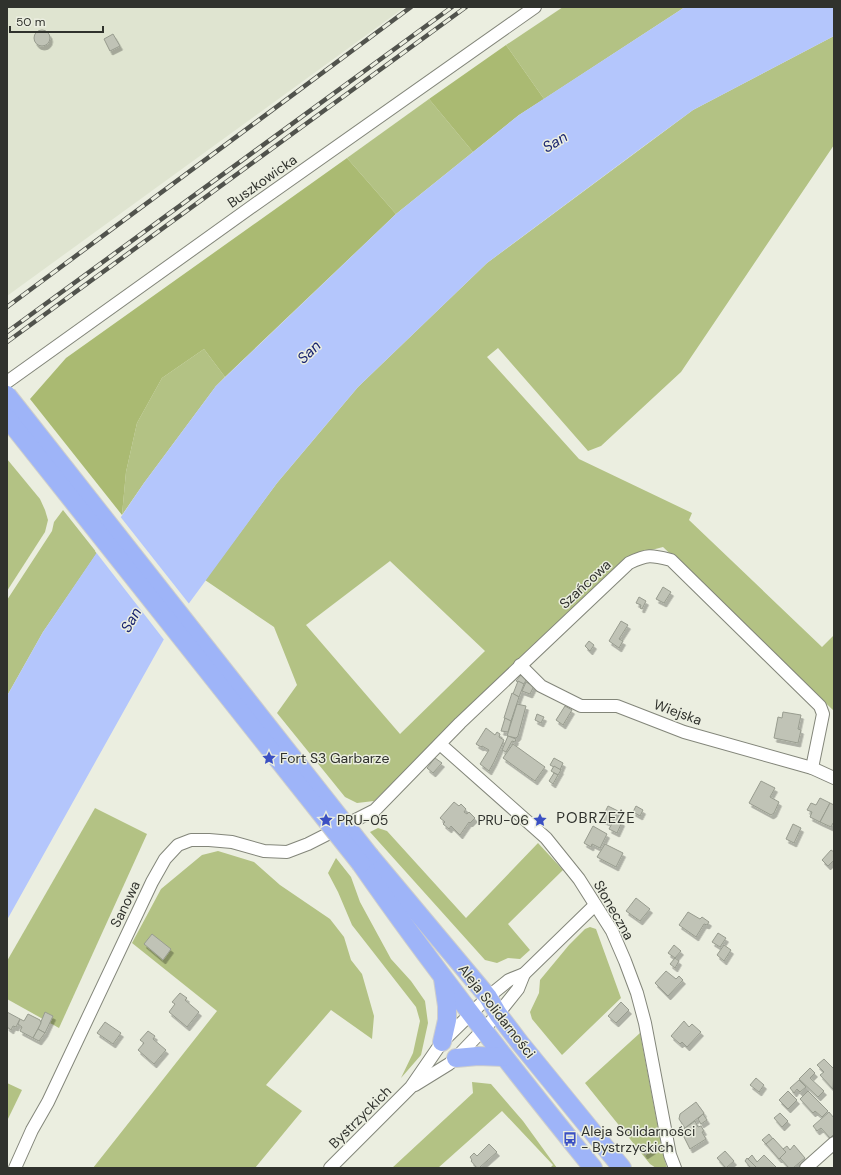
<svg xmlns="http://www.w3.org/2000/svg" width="841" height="1175" viewBox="0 0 841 1175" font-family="'DM Sans',sans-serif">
<defs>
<filter id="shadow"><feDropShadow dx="2.5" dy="4" stdDeviation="0" flood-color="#0004"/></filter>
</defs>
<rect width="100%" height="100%" fill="#ebeee0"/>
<polygon fill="#dfe4d0" points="7,7 405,7 7,296"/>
<g fill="#b3c284" fill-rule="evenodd">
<polygon points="563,7 685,7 544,99 506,45"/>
<path d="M 834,36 L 834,145 L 681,372 L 601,446 L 588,451 L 498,348 L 487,357 L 579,459 L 692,513 L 689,520 L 822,647 L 834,635 L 834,711 L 663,547 L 636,554 L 448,729 L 374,801 L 357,803 L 345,797 L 277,713 L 297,685 L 274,627 L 205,580 L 277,483 L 358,387 L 487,263 L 693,110 ZM 390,561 L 485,651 L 400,734 L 306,625 Z"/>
<polygon points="429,99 473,152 396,214 347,158"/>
<polygon points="204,349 225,377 216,386 144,483 122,515 126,472 137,423 162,378"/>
<polygon points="7,459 40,499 45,510 48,520 45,532 7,591"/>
<polygon points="63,510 97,553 43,632 7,696 7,600 52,531 54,522"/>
<polygon points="95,808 147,834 59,1028 7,999 7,961"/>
<polygon points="378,828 387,831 466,918 538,843 563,870 508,924 530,950 520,959 508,958 497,963 485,960 370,832"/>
<polygon points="218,851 254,862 280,885 330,919 344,937 351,960 362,974 374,1016 372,1039 331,1010 266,1085 302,1111 255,1168 93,1168 217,1011 132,943 161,889 202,855"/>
<polygon points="336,858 351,877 360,902 391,959 411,981 425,1001 428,1023 421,1055 401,1078 413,1053 420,1021 416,1007 352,925 338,892 328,873"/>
<polygon points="590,927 596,929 621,998 562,1055 532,1019 530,1012 539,993 540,980 569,945 585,929"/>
<polygon points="640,1033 663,1154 667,1168 656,1168 650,1164 585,1083"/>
<polygon points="472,1082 491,1084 523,1121 557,1168 550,1168 553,1165 502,1111 438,1168 392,1168 473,1093"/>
<polygon points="7,1083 22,1090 7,1121"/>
</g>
<g fill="#aaba72">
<polygon points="506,45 544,99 519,115 473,152 429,99"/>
<polygon points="347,158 396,214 225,377 204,349 162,378 137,423 126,472 122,515 30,399 66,358"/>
</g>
<polygon fill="#b4c6fc" points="685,7 834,7 834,36 693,110 644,146 487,263 358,387 277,483 168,632 7,920 7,696 43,632 144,483 216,386 396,214 519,115"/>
<polygon fill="#ebeee0" points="119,515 190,605 165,641 95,551"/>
<g fill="#c0c3b6" stroke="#989c8f" filter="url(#shadow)">
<circle cx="42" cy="38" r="8"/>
<polygon points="113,34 120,46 110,51 104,39"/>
<polygon points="663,587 671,592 664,603 656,599"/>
<polygon points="639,597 646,601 642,609 640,608 641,605 636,603"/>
<polygon points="621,621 628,625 619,639 623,641 619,648 609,641"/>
<polygon points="589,641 594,645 590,651 585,646"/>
<polygon points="521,675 523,675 527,678 524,684 516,681"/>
<polygon points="518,681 524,684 519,697 513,694"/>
<polygon points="526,682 534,686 530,694 522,691"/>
<polygon points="512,693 519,697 511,721 504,718"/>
<polygon points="517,704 526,706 518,736 516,738 507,736"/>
<polygon points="565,706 572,710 563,725 556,720"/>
<polygon points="783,712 801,715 798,729 801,730 798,743 774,738 778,717 782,718"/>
<polygon points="537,714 544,717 541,723 535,720"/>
<polygon points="505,718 511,721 508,732 501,731"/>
<polygon points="486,728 495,735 497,732 500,734 499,737 504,740 494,762 489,771 480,764 489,750 482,746 481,747 476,744"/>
<polygon points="508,736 516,739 515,742 512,741 506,752 502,750"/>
<polygon points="513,744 545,767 535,781 503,758"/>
<polygon points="435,758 442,763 433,773 427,768"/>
<polygon points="554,758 563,763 560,770 550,765"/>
<polygon points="554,766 561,770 558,775 551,771"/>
<polygon points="554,773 558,775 553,784 549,781"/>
<polygon points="761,781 775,788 770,797 779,802 774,813 771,815 749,803"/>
<polygon points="820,798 830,803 820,822 810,817 812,812 807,810 811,803 816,805"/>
<polygon points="454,802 459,806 461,804 466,809 464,812 467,814 469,812 475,818 470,823 469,822 460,835 451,826 449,829 443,824 445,822 440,818"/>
<polygon points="830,803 834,805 834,824 833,823 831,827 820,822"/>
<polygon points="608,806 618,811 612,824 603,820 606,815 604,814"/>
<polygon points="636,806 643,810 640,816 633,812"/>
<polygon points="615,818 622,822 617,833 609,829"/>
<polygon points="793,824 801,828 794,843 786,839"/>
<polygon points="593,826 607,834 600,848 592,844 591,847 584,843"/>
<polygon points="605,844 623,853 616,867 597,857"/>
<polygon points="831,850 834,852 834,860 828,866 822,860"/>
<polygon points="636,898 650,909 640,921 626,911"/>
<polygon points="688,912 700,919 702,917 709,922 707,925 704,924 696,937 679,925"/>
<polygon points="718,933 726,938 720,947 712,942"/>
<polygon points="152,934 171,949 163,960 144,944"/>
<polygon points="674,945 681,951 675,958 668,953"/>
<polygon points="724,945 731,950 724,961 717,955"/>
<polygon points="675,958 679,961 675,968 670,964"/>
<polygon points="666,971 676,979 679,976 683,980 668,996 655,983"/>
<polygon points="180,993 187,998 185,1000 199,1012 187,1027 169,1012 175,1004 172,1002"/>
<polygon points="621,1002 629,1010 616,1023 608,1016"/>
<polygon points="7,1012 20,1019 16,1027 13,1026 11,1030 7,1027"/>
<polygon points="45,1012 53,1016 45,1033 38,1029"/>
<polygon points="28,1014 40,1020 41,1023 33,1038 20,1031 22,1027 18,1024 20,1019 24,1021"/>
<polygon points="684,1021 689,1027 692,1024 701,1032 687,1047 682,1042 680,1044 671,1036"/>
<polygon points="105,1022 121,1033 113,1044 97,1033"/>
<polygon points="38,1029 45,1033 39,1041 33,1038"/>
<polygon points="148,1031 155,1036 153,1039 166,1050 154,1064 138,1050 144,1043 140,1040"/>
<polygon points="824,1059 834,1069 833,1089 820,1075 824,1072 817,1065"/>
<polygon points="810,1068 815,1073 810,1078 824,1091 818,1097 799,1079"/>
<polygon points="756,1078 764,1085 759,1092 750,1085"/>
<polygon points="799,1080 806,1087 800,1092 797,1089 794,1093 790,1088"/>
<polygon points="788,1091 797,1100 788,1109 779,1100"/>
<polygon points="808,1091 828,1111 822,1117 815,1111 813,1113 800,1099"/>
<polygon points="696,1102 704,1113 703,1114 685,1128 679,1119 680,1114"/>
<polygon points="829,1112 834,1118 834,1134 830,1138 821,1128 817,1131 813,1126"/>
<polygon points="780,1113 788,1121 782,1127 774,1118"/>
<polygon points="703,1114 707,1120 701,1124 698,1119"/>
<polygon points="695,1121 698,1127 701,1126 704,1131 702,1132 706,1139 690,1149 681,1131"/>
<polygon points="769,1134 773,1139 766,1144 762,1140"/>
<polygon points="773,1138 786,1152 779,1159 766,1144"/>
<polygon points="489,1144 497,1152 479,1168 477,1168 471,1161 472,1160 470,1157 474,1153 477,1156"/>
<polygon points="651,1144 654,1149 645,1155 642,1150"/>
<polygon points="794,1145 805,1158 793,1168 789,1168 780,1158 786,1152 783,1149 787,1146 790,1150"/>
<polygon points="725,1151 734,1161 726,1168 717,1158"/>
<polygon points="752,1155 757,1162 764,1155 777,1168 757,1168 748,1159"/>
<polygon points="747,1158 757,1168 749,1168 750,1167 745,1161"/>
</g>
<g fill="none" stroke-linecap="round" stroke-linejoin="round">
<defs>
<g id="minor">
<polyline points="7,382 257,203 535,7"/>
<polyline points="520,665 541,686 581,706 617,706 684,732 812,768 834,778"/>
<polyline points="440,744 546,838 579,879 612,931 625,961 637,993 645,1023 670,1155 675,1168"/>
<polyline points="415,1085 449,1064 456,1058 498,1014 518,989 524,974"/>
<path d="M 15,1168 L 32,1130 L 48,1102 L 152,882 L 165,859 L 178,845 L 191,840 L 209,840 L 232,842 L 264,851 L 287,852 L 308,844 L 375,810 L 460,723 L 629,563 C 648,554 651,555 671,560 L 820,706 L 823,714 L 812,768"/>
<polyline points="330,1168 411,1087 442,1042 488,997 509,980 524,974 595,905"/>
<polyline points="806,1168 834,1143"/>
</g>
<g id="highway">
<polyline points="370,856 488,997 498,1014 520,1043 622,1168"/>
<path d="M 361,864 C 434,969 513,1069 593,1168"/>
<polyline points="442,1042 447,1020 447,1006 443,979"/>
<polyline points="456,1058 478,1056 503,1057"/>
</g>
</defs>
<use href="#minor" stroke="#83867a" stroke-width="14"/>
<use href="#highway" stroke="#cdcecd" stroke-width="20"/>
<use href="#minor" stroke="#fff" stroke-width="12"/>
<use href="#highway" stroke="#9eb4f8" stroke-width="18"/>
<defs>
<g id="rail">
<polyline points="7,307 411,7"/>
<polyline points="7,332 452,7"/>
<polyline points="7,342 466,7"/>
</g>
</defs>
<use href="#rail" stroke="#51534d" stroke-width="4.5"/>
<use href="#rail" stroke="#ebeee0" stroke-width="3" stroke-dasharray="9" stroke-linecap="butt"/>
<defs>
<g id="highway-bridge">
<polyline points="7,395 370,856"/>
<polyline points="7,418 361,864"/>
</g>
</defs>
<use href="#highway-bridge" stroke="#cdcecd" stroke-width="20" stroke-linecap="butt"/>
<use href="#highway-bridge" stroke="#9eb4f8" stroke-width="18"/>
</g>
<defs>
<symbol id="sight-bare" viewBox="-9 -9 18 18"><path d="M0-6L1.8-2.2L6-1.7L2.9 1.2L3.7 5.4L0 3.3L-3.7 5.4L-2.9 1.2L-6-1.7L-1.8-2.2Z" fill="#3b50c3" stroke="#ebeee0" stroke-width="2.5" paint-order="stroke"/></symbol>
<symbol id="bus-bare" viewBox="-9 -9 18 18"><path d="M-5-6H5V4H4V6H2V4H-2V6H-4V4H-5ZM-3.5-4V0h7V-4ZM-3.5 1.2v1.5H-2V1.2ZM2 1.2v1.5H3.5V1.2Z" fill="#3b50c3" stroke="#ebeee0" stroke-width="2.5" paint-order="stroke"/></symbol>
</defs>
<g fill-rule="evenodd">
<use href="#sight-bare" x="259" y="748" width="20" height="20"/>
<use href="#sight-bare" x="316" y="810" width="20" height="20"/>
<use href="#sight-bare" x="530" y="810" width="20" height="20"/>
<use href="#bus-bare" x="560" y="1129" width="20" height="20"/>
</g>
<g text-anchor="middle" stroke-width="3" stroke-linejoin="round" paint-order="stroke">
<g font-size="14" fill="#30322d" stroke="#ebeee0">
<text transform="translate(262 181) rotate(-35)" y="5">Buszkowicka</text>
<text transform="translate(585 584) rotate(-43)" y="5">Szańcowa</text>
<text transform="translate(678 712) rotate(20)" y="5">Wiejska</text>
<text transform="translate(125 904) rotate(-64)" y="5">Sanowa</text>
<text transform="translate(614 910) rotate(60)" y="5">Słoneczna</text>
<text transform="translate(497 1011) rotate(52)" y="5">Aleja Solidarności</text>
<text transform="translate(360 1117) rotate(-45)" y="5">Bystrzyckich</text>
</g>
<g font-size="14" fill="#30322d" stroke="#ebeee0" text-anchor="start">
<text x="280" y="763">Fort S3 Garbarze</text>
<text x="337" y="825">PRU-05</text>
<text x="529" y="825" text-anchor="end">PRU-06</text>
<text x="581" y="1136">Aleja Solidarności<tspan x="581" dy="16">- Bystrzyckich</tspan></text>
</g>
<g font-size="15" font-style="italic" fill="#1b2670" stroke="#ebeee0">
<text transform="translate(555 142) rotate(-31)" y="5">San</text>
<text transform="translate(309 352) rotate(-44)" y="5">San</text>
<text transform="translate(131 620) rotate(-60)" y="5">San</text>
</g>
<g font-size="15" letter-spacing="1" fill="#30322d" stroke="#ebeee0">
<text x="596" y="823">POBRZEŻE</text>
</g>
</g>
<rect width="841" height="1175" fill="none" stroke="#30322d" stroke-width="16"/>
<path d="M10 26v6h93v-6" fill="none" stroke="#30322d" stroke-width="2"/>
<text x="16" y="26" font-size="12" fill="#30322d" stroke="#ebeee0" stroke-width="3" paint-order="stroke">50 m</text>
</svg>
